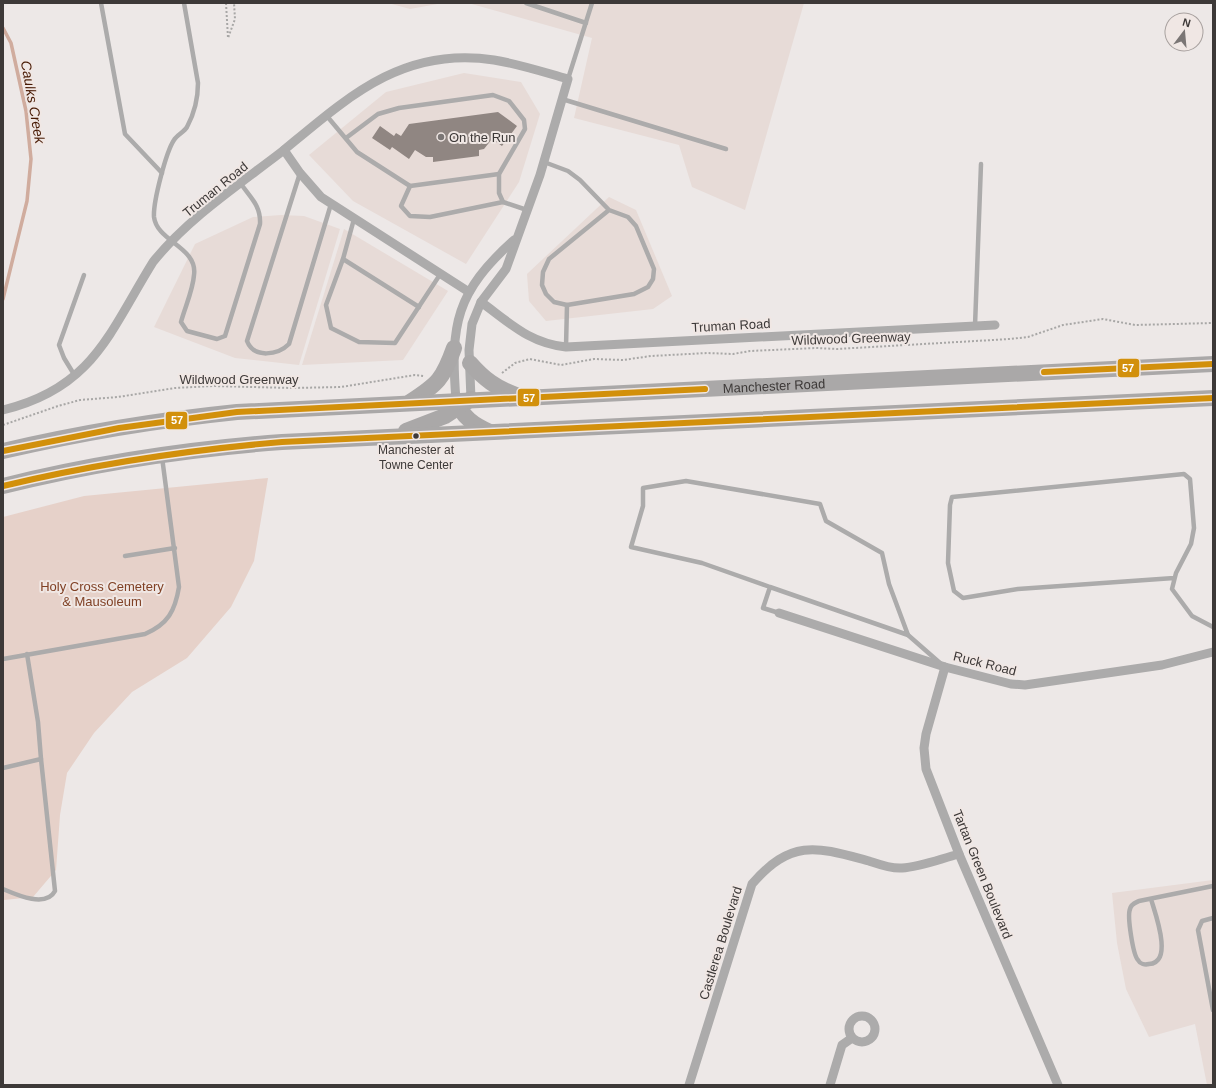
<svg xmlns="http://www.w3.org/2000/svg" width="1216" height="1088" viewBox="0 0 1216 1088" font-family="Helvetica,sans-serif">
<rect width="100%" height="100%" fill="#ede8e7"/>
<g fill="#e7dbd7">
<polygon points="388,3 443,3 410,9"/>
<polygon points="468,3 804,3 745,210 692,187 679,145 574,118 592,38"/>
<polygon points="464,73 521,82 540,114 519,182 466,264 353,201 309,155 386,92"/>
<polygon points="609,197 636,210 672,296 653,309 546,321 529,301 527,274"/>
<polygon points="281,215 304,216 340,229 299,365 235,358 154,327 195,244 253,217"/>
<polygon points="344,229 448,291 403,360 302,365"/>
<polygon points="1213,880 1213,1085 1207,1085 1195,1024 1149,1037 1126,989 1117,943 1112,893"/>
</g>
<polygon fill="#e6d1c9" points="268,478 254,561 231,607 187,658 132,692 94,733 67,773 60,815 56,870 33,897 4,900 3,517 84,496"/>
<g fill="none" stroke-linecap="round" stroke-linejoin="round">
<polyline stroke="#d0ac9e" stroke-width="3.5" points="3,28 11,43 26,111 31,159 27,201 3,299"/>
</g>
<polygon fill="#908682" points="498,112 517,126 502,146 492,139 484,149 479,150 479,156 433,162 433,157 426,157 415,150 409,159 392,147 390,150 372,138 380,126 394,136 396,133 401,136 409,124"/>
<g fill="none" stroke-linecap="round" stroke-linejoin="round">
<g stroke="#a8a7a6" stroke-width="2" stroke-dasharray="2 2" stroke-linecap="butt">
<polyline points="226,3 228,38 235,19 234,3"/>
<polyline points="502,373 515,363 530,359 561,365 594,359 623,360 651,356 707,353 733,354 750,351 816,348 837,349 1010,339 1028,337 1063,325 1103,319 1135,325 1213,323"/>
<polyline points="3,425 58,406 80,400 118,397 175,388 213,386 292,388 341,387 415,375 424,376"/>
</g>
<g stroke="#acabab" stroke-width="4.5">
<polyline points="101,3 125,134 162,173"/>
<path d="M 184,3 L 198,83 C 198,98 194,114 187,127 C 184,132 177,135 174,140 C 166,152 153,202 154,217 C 157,242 198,247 194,275 C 193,290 185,307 181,322 L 187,331 L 217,339 L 225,336 L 260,224 C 261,206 251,198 241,184"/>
<polyline points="526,3 586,23"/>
<polyline points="568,79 592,3"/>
<polyline points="562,99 726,149"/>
<polyline points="326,115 357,152 410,186 499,174"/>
<polyline points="346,138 378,114 399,108 493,95 509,101 524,120 525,129 499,174 499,193 503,202 527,210"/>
<polyline points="544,162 568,171 580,180 609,210 628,217 636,226 654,269 653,279 648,287 634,294 567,305 554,302 546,294 542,285 543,272 549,259 609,210"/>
<path d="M 300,173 L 247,341 C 254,359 278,355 289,344 L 331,204"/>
<polyline points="410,186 401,206 410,216 430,217 503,202"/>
<polyline points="354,219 343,259 326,305 331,328 359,342 395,343 441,273"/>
<polyline points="343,259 419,307"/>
<polyline points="975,326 981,164"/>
<polyline points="566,347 567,305"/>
<polyline points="75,376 64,358 59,345 84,275"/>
<polyline points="125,556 175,548"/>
<polyline points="1174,578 1018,589 963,598 954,591 948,563 950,505 952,497 1184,474 1190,479 1194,528 1191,544 1176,573 1172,589 1192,616 1213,627"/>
<polyline points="770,587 702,563 631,547 643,506 643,488 686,481 820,504 826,521 882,553 889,584 908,635 770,587 763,608 779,613"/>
<polyline points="908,635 940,663"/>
<path d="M 3,659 L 145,634 C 168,624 175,611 179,587 L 162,457"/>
<polyline points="3,768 41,759 38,722 27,654"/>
<path d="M 3,889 C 17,895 46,908 55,891 L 41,759"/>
<path d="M 1151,899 C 1155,913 1174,963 1149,964 C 1145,965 1140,964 1138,960 C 1133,955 1127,916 1130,909 C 1131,904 1135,903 1139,901 L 1213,886"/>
<polyline points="1213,918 1202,921 1198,930 1213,1010"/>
</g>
<g stroke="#acabab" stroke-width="9">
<path d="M 284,150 C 348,97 403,46 494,60 C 519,64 543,72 568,79 L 540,175 L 506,269 L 481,302 L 472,324 L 469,350 L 471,399"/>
<path d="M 481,302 C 510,323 529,343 566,347 L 995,325"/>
<path d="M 456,400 C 450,324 456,292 514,240"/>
<path d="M 3,410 C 93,388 109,333 153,262 C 188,218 240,184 284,150 L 300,173 L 321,197 L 469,292"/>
<polyline points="779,613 945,667 1011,684 1025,685 1162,665 1213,652"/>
<polyline points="945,667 926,734 924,748 926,769 959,854 1058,1085"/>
<circle cx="862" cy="1029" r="13"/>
<path d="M 689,1085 L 752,884 C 792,838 817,847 869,861 C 878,864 891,869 902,868 C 920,867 940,859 959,854"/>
<polyline points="830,1085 842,1045 852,1038"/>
</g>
<g stroke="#aaa8a8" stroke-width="16">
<path d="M 470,363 C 484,379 496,388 516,395"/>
<path d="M 456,400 C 462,417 474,425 490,432"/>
<path d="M 410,402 C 438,384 443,379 454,348"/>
<polyline points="406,431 445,416 471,399"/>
<path id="s1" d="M 3,451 C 80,433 158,420 237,412 L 1213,364"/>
<path d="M 3,486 C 95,463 188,449 282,442 L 1213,398"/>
</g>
<defs>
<g id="bus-1">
<polyline points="1044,372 1213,364"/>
<polyline points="3,451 119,428 237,412 705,389"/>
<path d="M 3,486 C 95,464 188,450 282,442 L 1213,398"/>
</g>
</defs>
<use href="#bus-1" stroke="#f0e7e4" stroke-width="9"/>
<use href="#bus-1" stroke="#d2900b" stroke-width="6"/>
</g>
<circle fill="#7b7675" stroke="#f0e7e4" stroke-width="1.5" cx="441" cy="137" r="4"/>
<circle fill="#3d3938" stroke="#f0e7e4" stroke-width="1.5" cx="416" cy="436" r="3.5"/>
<g text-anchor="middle" stroke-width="4" stroke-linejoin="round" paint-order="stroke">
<g font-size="12" fill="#3d3938" stroke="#f0e7e4">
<text x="416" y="454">Manchester at<tspan x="416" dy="15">Towne Center</tspan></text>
</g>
<g font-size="13" fill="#3d3938" stroke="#f0e7e4" text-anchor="start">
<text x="449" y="142">On the Run</text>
</g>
<g font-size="13" fill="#3d3938" stroke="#f0e7e4">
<text transform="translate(215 189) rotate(-39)" y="5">Truman Road</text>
<text transform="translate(731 325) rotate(-3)" y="5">Truman Road</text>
<text transform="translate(851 338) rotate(-2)" y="5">Wildwood Greenway</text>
<text x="239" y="384">Wildwood Greenway</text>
<text dy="5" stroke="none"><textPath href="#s1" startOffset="775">Manchester Road</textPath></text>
<text transform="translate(985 663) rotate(14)" y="5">Ruck Road</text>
<text transform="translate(983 874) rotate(68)" y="5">Tartan Green Boulevard</text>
<text transform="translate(720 943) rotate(-73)" y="5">Castlerea Boulevard</text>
</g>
<g font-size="13" fill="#804125" stroke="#f0e7e4">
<text x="102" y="591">Holy Cross Cemetery<tspan x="102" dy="15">&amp; Mausoleum</tspan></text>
</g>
<g font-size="14" font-style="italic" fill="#481a04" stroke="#f0e7e4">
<text transform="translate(33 102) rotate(80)" y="5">Caulks Creek</text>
</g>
</g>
<g stroke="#f0e7e4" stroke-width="1.5">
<rect x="1117" y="358" width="23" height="20" rx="4" fill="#d2900b"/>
<rect x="517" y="388" width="23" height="19" rx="4" fill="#d2900b"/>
<rect x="165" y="411" width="23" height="19" rx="4" fill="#d2900b"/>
</g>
<g font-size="11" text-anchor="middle" font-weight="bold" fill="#fff">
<text x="1128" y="372">57</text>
<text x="529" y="402">57</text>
<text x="177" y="424">57</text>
</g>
<rect width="1216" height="1088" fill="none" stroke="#3d3938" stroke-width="8"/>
<g transform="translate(1184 32) rotate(16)"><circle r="19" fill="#f0e7e4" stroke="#a8a19f"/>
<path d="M0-3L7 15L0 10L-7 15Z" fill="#7b7675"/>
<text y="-6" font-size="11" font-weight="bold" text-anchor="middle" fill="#3d3938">N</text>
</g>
</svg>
